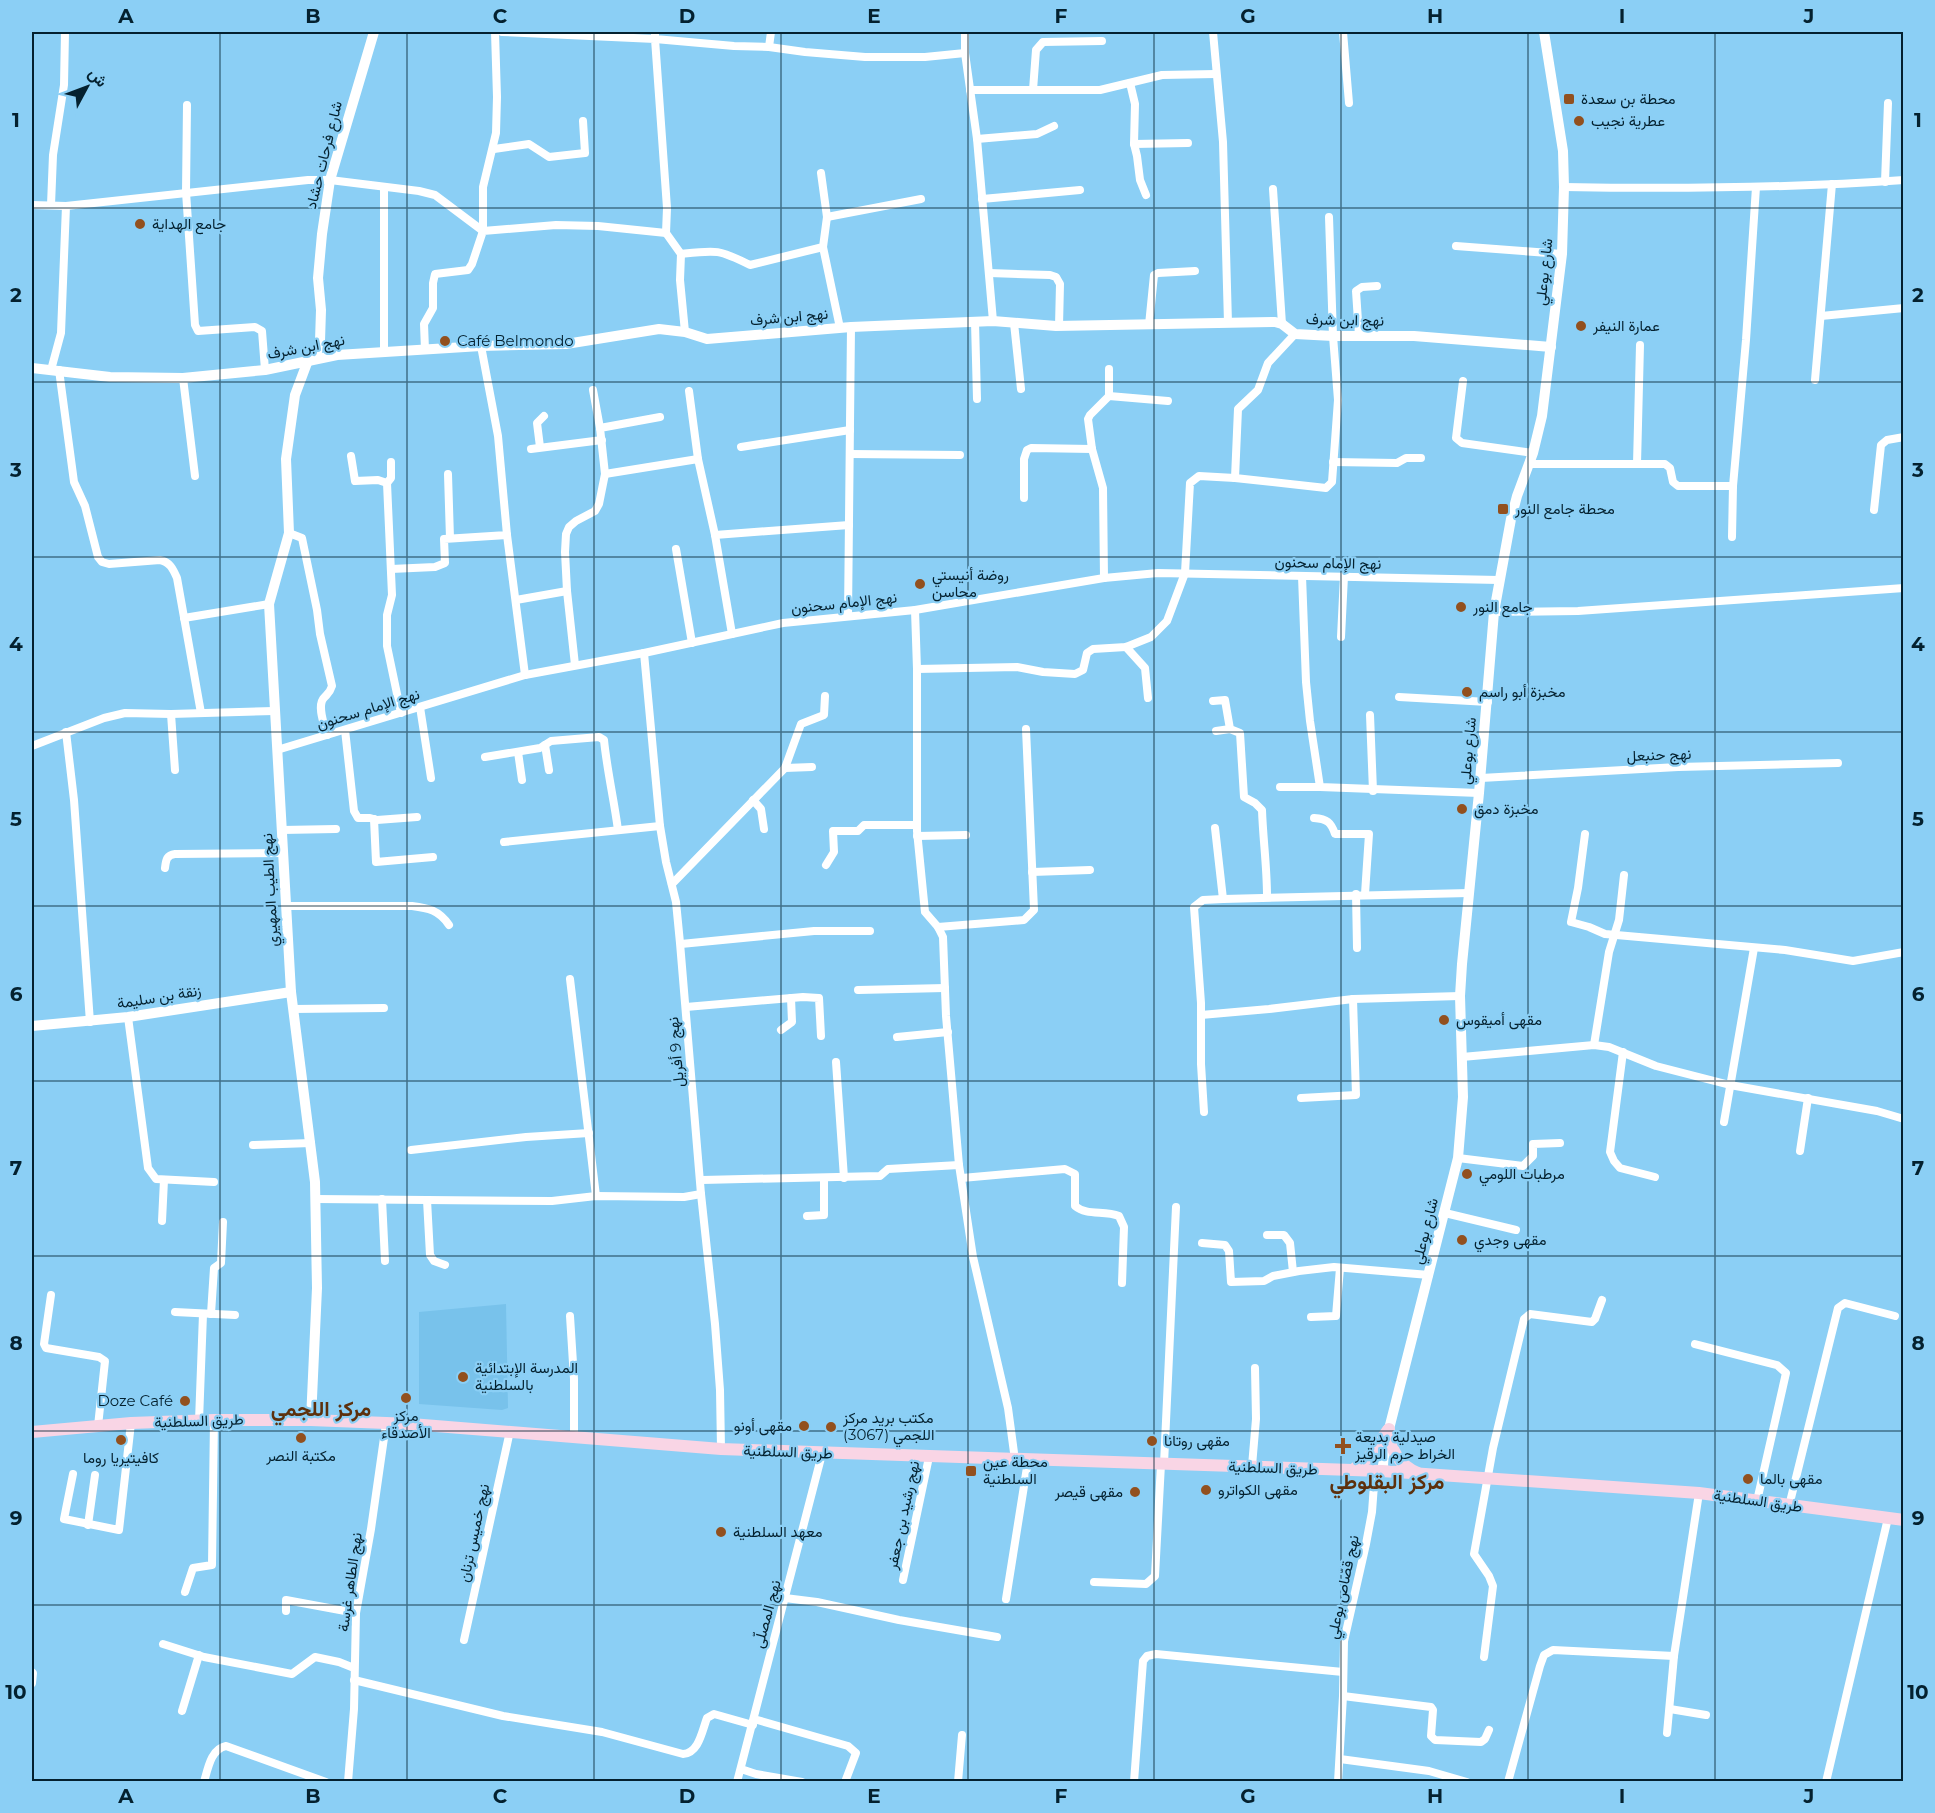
<svg xmlns="http://www.w3.org/2000/svg" width="1935" height="1813" viewBox="0 0 1935 1813" font-family="Montserrat,Vazirmatn,sans-serif">
<rect width="100%" height="100%" fill="#8bcff5"/>
<polygon fill="#78c2eb" points="506,1304 508,1408 502,1410 419,1404 419,1312"/>
<g fill="none" stroke-linecap="round" stroke-linejoin="round">
<g stroke="#fff" stroke-width="8">
<polyline points="502,32 655,39 667,208 666,233 681,254 680,280 685,332"/>
<polyline points="655,32 655,39 734,46 769,47 805,52 865,57 925,57 965,53"/>
<polyline points="965,32 965,53 977,139 993,321"/>
<polyline points="1213,32 1223,142 1228,323"/>
<polyline points="1343,32 1349,103"/>
<polyline points="769,47 771,32"/>
<polyline points="1130,83 1135,104 1134,144 1137,156 1140,180 1146,195"/>
<polyline points="970,90 1100,90 1162,75 1216,74"/>
<polyline points="1033,90 1036,50 1043,42 1102,41"/>
<polyline points="187,105 186,192 195,325 198,331 255,327 262,331 265,370"/>
<polyline points="977,139 1037,134 1054,126"/>
<polyline points="1134,144 1188,143"/>
<polyline points="494,149 529,144 549,157 585,153 583,121"/>
<polyline points="1885,182 1888,103"/>
<polyline points="384,187 384,351"/>
<path d="M 1564,187 C 1677,189 1791,188 1904,180"/>
<polyline points="1273,189 1282,324"/>
<polyline points="982,199 1080,190"/>
<polyline points="32,205 66,206"/>
<polyline points="51,205 53,155 64,85 65,32"/>
<polyline points="827,217 921,199"/>
<polyline points="1456,246 1562,254"/>
<polyline points="823,247 840,328"/>
<path d="M 681,254 C 716,250 718,249 750,265 L 823,247 L 827,217 L 821,173"/>
<polyline points="989,273 1050,275 1056,277 1060,284 1059,326"/>
<polyline points="1821,316 1904,308"/>
<polyline points="975,322 977,399"/>
<polyline points="1014,323 1021,389"/>
<polyline points="1149,325 1154,275 1158,273 1195,271"/>
<polyline points="1295,334 1268,363 1258,390 1238,409 1235,478 1326,488 1332,482 1338,400 1333,336 1329,217"/>
<polyline points="1359,336 1356,291 1362,287 1377,286"/>
<polyline points="425,350 424,324 433,308 433,283 435,274 468,270 472,264 483,231 556,225 598,226 666,233"/>
<polyline points="1109,369 1109,396"/>
<polyline points="51,370 61,333 66,206 308,180 330,180 419,191 435,195 483,231 483,187 496,133 497,97 495,32"/>
<path d="M 59,370 L 74,482 L 85,506 L 98,557 L 102,562 L 109,564 L 160,560 C 170,562 173,569 177,578 L 201,713"/>
<polyline points="183,378 195,476"/>
<polyline points="1815,380 1832,184"/>
<polyline points="1463,381 1456,438 1462,443 1533,453"/>
<polyline points="593,390 600,428"/>
<polyline points="689,391 698,459"/>
<polyline points="540,447 537,423 544,416"/>
<polyline points="741,447 850,430"/>
<polyline points="531,449 602,440"/>
<polyline points="850,454 960,455"/>
<polyline points="351,456 355,481 378,480 387,483 392,595 387,615 387,646 401,713"/>
<polyline points="1333,462 1397,463 1406,458 1421,458"/>
<polyline points="1529,464 1665,464 1670,468 1673,482 1678,486 1733,486"/>
<polyline points="1637,464 1640,345"/>
<polyline points="448,474 450,538"/>
<polyline points="605,474 698,459 715,535 732,634"/>
<polyline points="387,483 391,478 391,462"/>
<polyline points="1024,498 1024,459 1027,450 1031,448 1092,449"/>
<polyline points="1874,510 1881,445 1887,440 1904,437"/>
<path d="M 289,533 L 302,538 L 317,610 L 320,634 L 332,686 C 330,693 327,694 323,699 C 317,708 325,726 327,735"/>
<polyline points="507,535 525,675"/>
<polyline points="715,535 849,525"/>
<polyline points="1732,537 1733,486 1746,340 1756,187"/>
<polyline points="676,549 692,643"/>
<polyline points="391,569 435,567 445,563 444,539 507,535 498,436 481,346"/>
<polyline points="1302,576 1306,682 1310,721 1320,787 1479,793"/>
<polyline points="1104,578 1103,488 1092,449 1088,419 1090,415 1109,396 1168,401"/>
<polyline points="516,600 567,591"/>
<polyline points="915,610 917,669 917,831 925,912 938,927 943,937 946,1016 959,1165 973,1257 1008,1408 1015,1460"/>
<polyline points="1494,612 1578,611 1904,588"/>
<polyline points="848,616 851,327"/>
<polyline points="184,618 269,604"/>
<polyline points="1341,637 1344,576"/>
<polyline points="1126,647 1145,668 1148,698"/>
<polyline points="644,653 660,826 666,862 676,902 680,943 701,1194 715,1324 720,1390 721,1449"/>
<polyline points="575,665 567,591 565,552 566,534 569,527 576,521 595,511 599,504 605,474 600,428 660,417"/>
<polyline points="917,669 1017,667 1043,672 1075,674 1083,670 1087,653 1093,649 1126,647 1151,637 1167,621 1185,573 1190,483 1199,476 1235,478"/>
<polyline points="1399,697 1488,702"/>
<path d="M 1213,701 L 1225,700 L 1230,729 L 1240,733 L 1244,797 L 1255,803 L 1262,810 C 1263,839 1267,867 1267,896"/>
<polyline points="420,707 431,778"/>
<polyline points="171,714 175,770"/>
<polyline points="1370,715 1373,791"/>
<polyline points="345,730 354,811 358,818 370,818 377,820 417,817"/>
<polyline points="1216,731 1230,729"/>
<polyline points="66,732 74,800 90,1022"/>
<polyline points="545,745 549,770"/>
<polyline points="32,746 104,718 125,713 171,714 274,711"/>
<polyline points="277,750 525,675 644,653 783,623 915,610 1104,578 1158,573 1499,580"/>
<polyline points="518,752 522,780"/>
<path d="M 485,757 L 540,748 L 551,741 L 599,737 L 604,740 C 607,770 614,800 618,830"/>
<polyline points="785,768 812,767"/>
<polyline points="1481,778 1678,767 1838,763"/>
<polyline points="1280,787 1320,787"/>
<polyline points="753,800 761,809 764,829"/>
<path d="M 1314,818 C 1327,819 1331,822 1335,834 L 1369,834 L 1365,894"/>
<polyline points="374,819 376,862 433,857"/>
<polyline points="1215,828 1223,899"/>
<polyline points="282,830 336,829"/>
<polyline points="1585,834 1578,888 1571,922 1589,927 1605,934 1785,950 1853,961 1904,952"/>
<polyline points="917,836 966,835"/>
<polyline points="504,842 660,826"/>
<polyline points="826,865 834,852 833,831 858,831 864,825 917,825"/>
<path d="M 165,868 C 166,861 166,855 175,854 L 283,853"/>
<polyline points="1032,872 1090,870"/>
<polyline points="672,884 785,768 801,724 824,715 825,696"/>
<polyline points="1356,894 1357,948"/>
<path d="M 286,906 L 412,906 C 428,908 439,910 449,925"/>
<polyline points="938,927 1024,920 1034,910 1026,729"/>
<polyline points="681,944 814,931 870,931"/>
<polyline points="570,979 596,1196"/>
<polyline points="858,990 945,988"/>
<polyline points="686,1007 803,997 819,998 821,1036"/>
<polyline points="293,1009 384,1008"/>
<polyline points="1201,1015 1269,1009 1353,999 1460,996"/>
<polyline points="128,1017 148,1168 156,1179 214,1182"/>
<polyline points="781,1030 792,1022 791,998"/>
<polyline points="897,1037 948,1032"/>
<polyline points="1594,1045 1609,952 1619,920 1624,875"/>
<polyline points="1623,1052 1610,1152 1614,1161 1620,1168 1655,1177"/>
<polyline points="1462,1057 1594,1045 1609,1047 1656,1066 1730,1085 1877,1111 1904,1119"/>
<polyline points="836,1062 844,1178"/>
<polyline points="1301,1098 1356,1095 1353,999"/>
<polyline points="1204,1112 1201,1064 1201,1003 1194,907 1203,900 1223,899 1469,893"/>
<polyline points="1724,1122 1754,948"/>
<polyline points="253,1145 311,1143"/>
<polyline points="411,1150 526,1137 589,1133"/>
<polyline points="1800,1151 1808,1098"/>
<polyline points="1458,1158 1523,1166 1533,1156 1533,1144 1560,1143"/>
<path d="M 962,1178 L 1065,1169 L 1075,1174 L 1075,1206 C 1087,1216 1104,1210 1119,1216 L 1124,1227 L 1122,1283"/>
<polyline points="702,1180 880,1176 888,1169 959,1165"/>
<polyline points="316,1199 552,1201 596,1196 684,1197 701,1194"/>
<polyline points="382,1199 385,1261"/>
<polyline points="427,1200 430,1255 434,1261 445,1265"/>
<polyline points="1445,1213 1516,1230"/>
<polyline points="807,1216 824,1215 824,1179"/>
<polyline points="162,1221 164,1180"/>
<polyline points="1267,1235 1284,1235 1290,1243 1293,1272"/>
<polyline points="1202,1243 1225,1245 1229,1251 1231,1282 1264,1281 1273,1276 1299,1271 1334,1267 1429,1275"/>
<polyline points="51,1295 44,1344 46,1348 99,1357 105,1361 98,1426"/>
<polyline points="175,1312 235,1315"/>
<polyline points="211,1314 214,1268 221,1263 223,1222"/>
<polyline points="570,1316 574,1379 574,1438"/>
<polyline points="1311,1317 1336,1316 1340,1268"/>
<polyline points="1695,1344 1777,1365 1786,1373 1757,1501"/>
<polyline points="199,1421 203,1314"/>
<polyline points="1164,1464 1176,1207"/>
<polyline points="1252,1466 1256,1419 1255,1368"/>
<polyline points="73,1474 64,1519 119,1530 131,1423"/>
<polyline points="1789,1506 1838,1308 1845,1303 1895,1316"/>
<polyline points="88,1525 95,1475"/>
<polyline points="903,1580 929,1457"/>
<polyline points="1094,1582 1146,1584 1155,1576 1161,1464"/>
<polyline points="185,1592 193,1568 212,1565 214,1420"/>
<polyline points="785,1598 817,1602 899,1620 997,1637"/>
<polyline points="1006,1599 1028,1461"/>
<polyline points="286,1611 286,1600 356,1613"/>
<polyline points="464,1640 510,1431"/>
<polyline points="163,1644 204,1657 292,1674 315,1657 339,1662 354,1668"/>
<polyline points="1484,1657 1493,1586 1489,1576 1474,1554 1493,1448 1524,1319 1530,1314 1592,1322 1595,1319 1602,1300"/>
<polyline points="32,1672 33,1673 32,1683"/>
<path d="M 354,1680 L 503,1716 L 602,1732 L 683,1754 C 699,1753 702,1731 707,1718 L 714,1714 L 753,1725"/>
<polyline points="1343,1696 1431,1707 1433,1710 1431,1736 1435,1740 1481,1742 1485,1739 1489,1730"/>
<polyline points="1670,1709 1706,1715"/>
<polyline points="182,1711 199,1655"/>
<polyline points="754,1719 848,1746 856,1753 845,1782"/>
<polyline points="1667,1733 1674,1656 1699,1493"/>
<polyline points="1340,1759 1429,1771 1467,1782"/>
<polyline points="741,1769 756,1774 802,1782"/>
<path d="M 204,1782 C 208,1768 211,1749 226,1746 L 326,1782"/>
<polyline points="348,1782 354,1709 356,1613 371,1529 386,1424"/>
<polyline points="737,1782 822,1454"/>
<polyline points="958,1782 962,1735"/>
<polyline points="1134,1782 1143,1661 1147,1656 1156,1654 1343,1672"/>
<polyline points="1338,1782 1343,1696 1344,1641 1366,1544 1372,1512 1375,1471"/>
<polyline points="1508,1782 1540,1666 1544,1655 1553,1650 1674,1656"/>
<polyline points="1826,1782 1888,1518"/>
</g>
<g stroke="#fff" stroke-width="10">
<polyline points="315,359 320,341 321,310 318,278 322,234 330,180 374,32"/>
<polyline points="307,363 295,395 286,459 289,533 269,604 291,992 315,1182 317,1288 311,1420"/>
<polyline points="32,368 110,377 183,378 265,370 337,355 481,346 566,344 659,329 685,332 707,339 851,327 993,321 1056,326 1275,322 1282,324 1295,334 1333,336 1414,336 1551,347"/>
<polyline points="32,1026 128,1017 291,992"/>
<polyline points="1382,1471 1389,1429 1458,1158 1463,1097 1460,996 1462,964 1479,793 1494,612 1511,519 1517,496 1533,453 1542,416 1562,254 1564,187 1563,151 1544,32"/>
</g>
<g stroke="#f9d5e5" stroke-width="12">
<path d="M 1389,1429 C 1390,1449 1398,1465 1418,1473"/>
<polyline points="32,1432 131,1423 214,1420 311,1420 411,1424 721,1449 1382,1471 1699,1493 1904,1520"/>
<polyline points="1353,1470 1370,1456 1388,1430"/>
</g>
</g>
<path fill="none" stroke="#04212f" stroke-width="1.5" stroke-opacity="0.55" d="M 220,32 L 220,1782M 407,32 L 407,1782M 594,32 L 594,1782M 781,32 L 781,1782M 968,32 L 968,1782M 1154,32 L 1154,1782M 1341,32 L 1341,1782M 1528,32 L 1528,1782M 1715,32 L 1715,1782M 32,208 L 1904,208M 32,382 L 1904,382M 32,557 L 1904,557M 32,732 L 1904,732M 32,906 L 1904,906M 32,1081 L 1904,1081M 32,1256 L 1904,1256M 32,1431 L 1904,1431M 32,1605 L 1904,1605"/>
<g fill="#92501e" stroke="#8bcff5" stroke-width="2">
<rect x="1563" y="93" width="12" height="12" rx="3"/>
<circle cx="1579" cy="121" r="6"/>
<circle cx="140" cy="224" r="6"/>
<circle cx="1581" cy="326" r="6"/>
<circle cx="445" cy="341" r="6"/>
<rect x="1497" y="503" width="12" height="12" rx="3"/>
<circle cx="920" cy="584" r="6"/>
<circle cx="1461" cy="607" r="6"/>
<circle cx="1467" cy="692" r="6"/>
<circle cx="1462" cy="809" r="6"/>
<circle cx="1444" cy="1020" r="6"/>
<circle cx="1467" cy="1174" r="6"/>
<circle cx="1462" cy="1240" r="6"/>
<circle cx="463" cy="1377" r="6"/>
<circle cx="406" cy="1398" r="6"/>
<circle cx="185" cy="1401" r="6"/>
<circle cx="804" cy="1426" r="6"/>
<circle cx="831" cy="1427" r="6"/>
<circle cx="301" cy="1438" r="6"/>
<circle cx="121" cy="1440" r="6"/>
<circle cx="1152" cy="1441" r="6"/>
<path d="M1340 1437h6v6h6v6h-6v6h-6v-6h-6v-6h6z"/>
<rect x="965" y="1465" width="12" height="12" rx="3"/>
<circle cx="1748" cy="1479" r="6"/>
<circle cx="1206" cy="1490" r="6"/>
<circle cx="1135" cy="1492" r="6"/>
<circle cx="721" cy="1532" r="6"/>
</g>
<g text-anchor="middle" stroke-width="4.5" stroke-linejoin="round" paint-order="stroke">
<g font-size="15" fill="#04212f" stroke="#8bcff5" text-anchor="start">
<text x="1581" y="104">محطة بن سعدة</text>
<text x="1591" y="126">عطرية نجيب</text>
<text x="152" y="229">جامع الهداية</text>
<text x="1593" y="331">عمارة النيفر</text>
<text x="457" y="346">Café Belmondo</text>
<text x="1515" y="514">محطة جامع النور</text>
<text x="932" y="580">روضة أنيستي<tspan x="932" dy="17">محاسن</tspan></text>
<text x="1473" y="612">جامع النور</text>
<text x="1479" y="697">مخبزة أبو راسم</text>
<text x="1474" y="814">مخبزة دمق</text>
<text x="1456" y="1025">مقهى أميقوس</text>
<text x="1479" y="1179">مرطبات اللومي</text>
<text x="1474" y="1245">مقهى وجدي</text>
<text x="475" y="1373">المدرسة الإبتدائية<tspan x="475" dy="17">بالسلطنية</tspan></text>
<text x="173" y="1406" text-anchor="end">Doze Café</text>
<text x="406" y="1421" text-anchor="middle">مركز<tspan x="406" dy="17">الأصدقاء</tspan></text>
<text x="843" y="1423">مكتب بريد مركز<tspan x="843" dy="17">اللجمي (3067)</tspan></text>
<text x="792" y="1431" text-anchor="end">مقهى أونو</text>
<text x="1355" y="1442">صيدلية بديعة<tspan x="1355" dy="17">الخراط حرم الرقيز</tspan></text>
<text x="1164" y="1446">مقهى روتانا</text>
<text x="301" y="1461" text-anchor="middle">مكتبة النصر</text>
<text x="121" y="1463" text-anchor="middle">كافيتيريا روما</text>
<text x="983" y="1467">محطة عين<tspan x="983" dy="17">السلطنية</tspan></text>
<text x="1760" y="1484">مقهى بالما</text>
<text x="1218" y="1495">مقهى الكواترو</text>
<text x="1123" y="1497" text-anchor="end">مقهى قيصر</text>
<text x="733" y="1537">معهد السلطنية</text>
</g>
<g font-size="15" fill="#04212f" stroke="#8bcff5">
<text transform="translate(324 155) rotate(-76)" y="5">شارع فرحات حشاد</text>
<text transform="translate(1544 272) rotate(-84)" y="5">شارع بوعلي</text>
<text transform="translate(789 317) rotate(-5)" y="5">نهج ابن شرف</text>
<text transform="translate(1345 320) rotate(1)" y="5">نهج ابن شرف</text>
<text transform="translate(306 347) rotate(-11)" y="5">نهج ابن شرف</text>
<text transform="translate(1328 563) rotate(1)" y="5">نهج الإمام سحنون</text>
<text transform="translate(844 603) rotate(-6)" y="5">نهج الإمام سحنون</text>
<text transform="translate(368 709) rotate(-17)" y="5">نهج الإمام سحنون</text>
<text transform="translate(1468 751) rotate(-85)" y="5">شارع بوعلي</text>
<text transform="translate(1659 755) rotate(-2)" y="5">نهج حنبعل</text>
<text transform="translate(270 890) rotate(-93)" y="5">نهج الطيب المهيري</text>
<text transform="translate(159 997) rotate(-9)" y="5">زنقة بن سليمة</text>
<text transform="translate(676 1052) rotate(-95)" y="5">نهج 9 أفريل</text>
<text transform="translate(1425 1231) rotate(-76)" y="5">شارع بوعلي</text>
<text transform="translate(199 1421) rotate(-2)" y="5">طريق السلطنية</text>
<text transform="translate(788 1452) rotate(2)" y="5">طريق السلطنية</text>
<text transform="translate(1273 1468) rotate(2)" y="5">طريق السلطنية</text>
<text transform="translate(1758 1501) rotate(8)" y="5">طريق السلطنية</text>
<text transform="translate(903 1515) rotate(-78)" y="5">نهج رشيد بن جعفر</text>
<text transform="translate(474 1533) rotate(-78)" y="5">نهج خميس ترنان</text>
<text transform="translate(350 1582) rotate(-82)" y="5">نهج الطاهر غرسة</text>
<text transform="translate(1343 1587) rotate(-78)" y="5">نهج قصّاص بوعلي</text>
<text transform="translate(767 1614) rotate(-75)" y="5">نهج المصلّى</text>
</g>
<g font-size="21" font-weight="bold" fill="#5d300c" stroke="#8bcff5">
<text x="321" y="1416">مركز اللجمي</text>
<text x="1387" y="1489">مركز البقلوطي</text>
</g>
</g>
<rect width="1935" height="1813" fill="none" stroke="#8bcff5" stroke-width="66"/>
<g transform="translate(87 87) rotate(49)" stroke="#8bcff5" stroke-width="4.5" paint-order="stroke">
<path d="M0-4.5L10 22L0 15L-10 22Z" fill="#04212f"/>
<text y="-9" font-size="16" font-weight="bold" text-anchor="middle" fill="#04212f">ش</text>
</g>
<rect x="33" y="33" width="1869" height="1747" fill="none" stroke="#04212f" stroke-width="2"/>
<g font-size="20" text-anchor="middle" font-weight="bold" fill="#04212f">
<text x="126" y="23">A</text>
<text x="313" y="23">B</text>
<text x="500" y="23">C</text>
<text x="687" y="23">D</text>
<text x="874" y="23">E</text>
<text x="1061" y="23">F</text>
<text x="1248" y="23">G</text>
<text x="1435" y="23">H</text>
<text x="1622" y="23">I</text>
<text x="1809" y="23">J</text>
<text x="16" y="127">1</text>
<text x="1918" y="127">1</text>
<text x="16" y="302">2</text>
<text x="1918" y="302">2</text>
<text x="16" y="477">3</text>
<text x="1918" y="477">3</text>
<text x="16" y="651">4</text>
<text x="1918" y="651">4</text>
<text x="16" y="826">5</text>
<text x="1918" y="826">5</text>
<text x="16" y="1001">6</text>
<text x="1918" y="1001">6</text>
<text x="16" y="1175">7</text>
<text x="1918" y="1175">7</text>
<text x="16" y="1350">8</text>
<text x="1918" y="1350">8</text>
<text x="16" y="1525">9</text>
<text x="1918" y="1525">9</text>
<text x="16" y="1699">10</text>
<text x="1918" y="1699">10</text>
<text x="126" y="1803">A</text>
<text x="313" y="1803">B</text>
<text x="500" y="1803">C</text>
<text x="687" y="1803">D</text>
<text x="874" y="1803">E</text>
<text x="1061" y="1803">F</text>
<text x="1248" y="1803">G</text>
<text x="1435" y="1803">H</text>
<text x="1622" y="1803">I</text>
<text x="1809" y="1803">J</text>
</g>
</svg>
